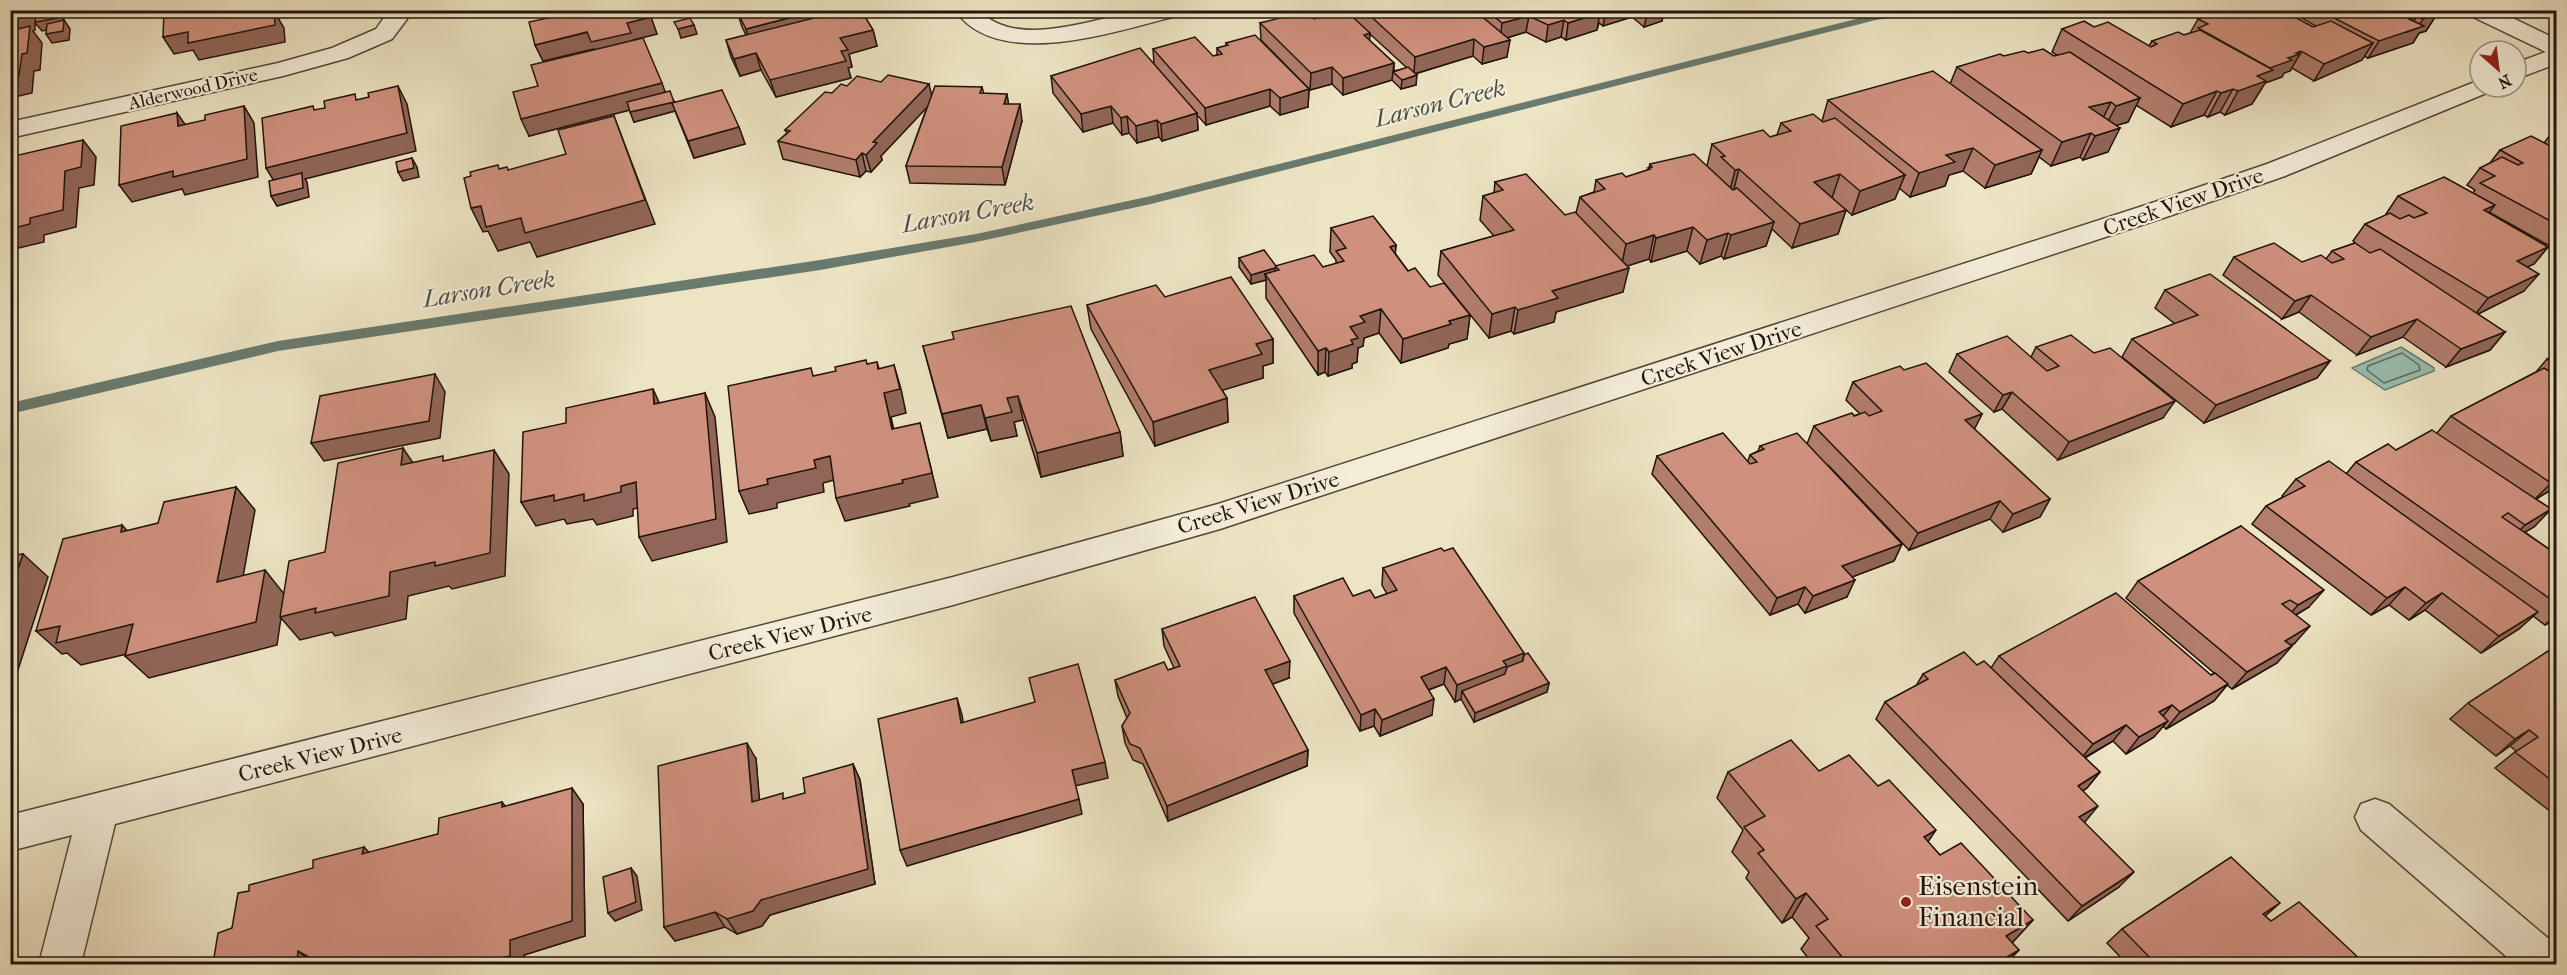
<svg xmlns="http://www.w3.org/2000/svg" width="2567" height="975" viewBox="0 0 2567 975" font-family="'IM FELL French Canon',serif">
<rect width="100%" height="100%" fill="#ede4c3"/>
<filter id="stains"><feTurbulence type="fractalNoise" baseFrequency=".00333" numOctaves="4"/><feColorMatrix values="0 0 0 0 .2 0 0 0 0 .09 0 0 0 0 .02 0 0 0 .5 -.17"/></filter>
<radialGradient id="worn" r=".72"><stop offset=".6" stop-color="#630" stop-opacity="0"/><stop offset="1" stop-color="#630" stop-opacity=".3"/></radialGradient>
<polygon fill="#99bfb1" stroke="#697a6f" stroke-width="1.5" points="2401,347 2434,368 2434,371 2385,390 2352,368"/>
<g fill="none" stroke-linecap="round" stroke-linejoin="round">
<polygon stroke="#5d695f" stroke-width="1.5" points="2402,353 2419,365 2420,370 2384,383 2367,370 2368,366"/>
<polygon fill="#697a6f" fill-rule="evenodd" points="1897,10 1929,10 1924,13 1876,20 1151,204 976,242 820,270 278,351 10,414 10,403 278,341 820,260 976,234 1151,196 1872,15"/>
<defs>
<g id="minor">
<polygon points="383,10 406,10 407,19 392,39 348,58 283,76 10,138 10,122 278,63 332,48 376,29 383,19"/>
<path d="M 955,10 L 979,10 C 1017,51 1095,17 1141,11 C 1154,9 1169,10 1183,10 L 1180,15 C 1120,30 998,73 955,10 Z"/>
<polygon points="2556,48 2556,64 2516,79 2516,63"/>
<polygon points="2480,80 2480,87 2492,87 2489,92 2285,176 2166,217 1220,529 953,605 115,824 81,964 39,964 72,835 10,851 10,815 953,577 1218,504 2146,205 2267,164"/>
<polygon points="2375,799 2389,804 2556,945 2556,964 2515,964 2361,830 2355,817 2361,804"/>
</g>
<polygon id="tertiary" points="2466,10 2496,10 2556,39 2556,55 2548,53 2469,15"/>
</defs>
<use href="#minor" stroke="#54473a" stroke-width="3"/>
<use href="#tertiary" stroke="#54473a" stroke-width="3"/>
<use href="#minor" fill="#f3edd8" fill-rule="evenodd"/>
<use href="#tertiary" fill="#f3edd8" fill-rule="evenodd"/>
</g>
<g fill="#b27d6c" stroke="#21130d" stroke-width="1.5" fill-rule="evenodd">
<polygon points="557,10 656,10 657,14 650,16 657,34 633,40 665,92 675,102 739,127 745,144 694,158 675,111 634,122 630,110 529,136 538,86 594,50 543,61 535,45 559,15"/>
<polygon points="873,10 874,15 865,17 873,30 877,46 849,54 852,67 848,68 851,78 776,97 761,70 740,76 731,57 726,40 746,35 742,27 737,11"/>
<path d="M 1354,10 L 1684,10 L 1664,16 L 1663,16 L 1662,21 L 1644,27 L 1632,17 L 1603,26 L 1599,23 L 1597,30 L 1566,40 L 1561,37 L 1546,42 L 1526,32 L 1507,38 L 1507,57 L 1482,64 L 1473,56 L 1415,74 L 1416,85 L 1401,89 L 1392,80 L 1343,95 L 1332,84 L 1310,90 L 1261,40 L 1260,23 L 1299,17 L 1314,19 L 1354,18 ZM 1370,34 L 1407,68 L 1394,71 L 1394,63 L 1369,40 Z"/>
<polygon points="2206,10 2281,10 2313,27 2316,26 2287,10 2438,10 2436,14 2437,14 2426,31 2419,33 2413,43 2368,58 2364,56 2362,60 2314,81 2292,68 2290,71 2284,73 2282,77 2265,83 2252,104 2225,115 2220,112 2208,117 2204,115 2171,127 2136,105 2128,122 2116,125 2108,152 2083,160 2080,157 2051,166 2039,157 2031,174 1985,188 1963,171 1949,175 1945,186 1910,197 1899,188 1895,199 1852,215 1846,210 1838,234 1792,248 1772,229 1766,246 1724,259 1721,256 1700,264 1687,251 1651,262 1649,259 1627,266 1623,292 1556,312 1554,322 1514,334 1511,331 1489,338 1438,275 1441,251 1494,236 1480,220 1483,196 1494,193 1495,182 1565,215 1576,213 1580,197 1594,192 1596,180 1626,177 1648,170 1650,164 1707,166 1712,144 1770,137 1777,135 1781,123 1822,121 1828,100 1950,84 1957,67 2004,56 2028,53 2054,56 2057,55 2052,52 2062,29 2094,27 2149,46 2152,41 2184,35 2190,33 2198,19 2205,16 2203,15"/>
<polygon points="1226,43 1309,89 1308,107 1280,115 1270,106 1206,125 1197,115 1198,130 1162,141 1159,137 1137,143 1129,133 1122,135 1113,123 1083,132 1053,93 1051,76 1154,63 1153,49 1213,56 1217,55 1217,48 1226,46"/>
<polygon points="847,86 931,95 982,87 984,94 1008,104 1022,121 1005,185 910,183 906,166 927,107 881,156 882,160 871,172 866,171 860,177 783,159 778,141 787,133 785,130 832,93"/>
<polygon points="2556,128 2556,241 2548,245 2489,212 2489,213 2548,247 2534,264 2527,267 2524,291 2478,314 2505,332 2490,350 2446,367 2403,337 2357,355 2299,312 2282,319 2223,275 2234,257 2302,262 2326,259 2332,251 2355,243 2353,241 2365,224 2387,215 2386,214 2398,196 2473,193 2475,190 2467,185 2480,168 2490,163 2500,150 2544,143 2554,130"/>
<polygon points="1331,228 1396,245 1395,253 1408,271 1470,315 1467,339 1449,344 1448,348 1401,363 1379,333 1364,338 1363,346 1358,348 1357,362 1352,364 1352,368 1328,376 1325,372 1318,375 1266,298 1266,280 1251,284 1239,267 1239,258 1276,266 1323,267 1336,264 1336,260 1330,252"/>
<polygon points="2165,290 2330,361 2317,378 2204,423 2122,357 2132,339 2175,324 2155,308"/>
<polygon points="1165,297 1273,339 1273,363 1263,366 1263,378 1222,390 1227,398 1228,422 1155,446 1091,329 1087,305"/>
<polygon points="923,346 1120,432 1123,456 1041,477 1023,420 1014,422 1017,436 991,441 987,429 948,438"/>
<polygon points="2036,347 2163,418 2058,460 2002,409 1994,412 1949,372 1957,354 2031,357"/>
<polygon points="2556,354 2556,487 2536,499 2551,509 2534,527 2525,532 2556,554 2556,618 2545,625 2533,616 2519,629 2481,653 2425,610 2409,620 2389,605 2371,615 2252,524 2266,506 2283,497 2282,496 2296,479 2346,474 2356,462 2396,450 2437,433 2451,416 2536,372 2547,359"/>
<polygon points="1904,370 1982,414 1974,429 2050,499 2040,517 2003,532 1990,519 1909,550 1828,465 1902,544 1894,561 1852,577 1847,597 1805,613 1798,604 1770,615 1652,474 1657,456 1748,461 1750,455 1758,451 1760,446 1807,444 1814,426 1860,414 1846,400 1853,382"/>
<polygon points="2241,526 2309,607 2296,615 2295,643 2291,646 2277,663 2232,689 2227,685 2214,701 2166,729 2163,726 2154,737 2126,754 2113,741 2085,758 2100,772 2087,788 2083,791 2085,822 2084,822 2119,887 2068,921 1876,719 1885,702 1916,686 1923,674 1977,665 1991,668 1999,656 2211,675 2214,673 2126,598 2138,581"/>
<polygon points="1383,568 1524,655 1549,683 1547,692 1474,722 1461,699 1455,702 1444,684 1429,690 1432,715 1380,736 1374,726 1360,731 1294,613 1294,596 1375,598 1387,594 1382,585"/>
<polygon points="1162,629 1289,678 1272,684 1308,750 1307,766 1168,821 1143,764 1133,760 1125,743 1122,726 1127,718 1118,696 1115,680 1168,670 1174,668 1164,646"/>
<polygon points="2556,646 2556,816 2495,768 2516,751 2510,746 2496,756 2450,719 2468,703"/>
<polygon points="756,759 759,800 786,799 805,793 853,764 860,780 875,884 770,915 762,926 737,934 725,927 675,941 664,927"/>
<polygon points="1819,771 1928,842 1940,855 2033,920 2012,943 2019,950 2005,964 1813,964 1801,949 1809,938 1792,917 1782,923 1746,878 1749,872 1732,852 1743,830 1717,798 1728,772"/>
<polygon points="502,802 505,806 583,804 585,936 524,955 524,964 213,964 232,928 249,891 369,853 438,834"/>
<polygon points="2265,916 2271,921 2365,964 2127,964 2107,943 2122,929"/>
</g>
<g fill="#916658" stroke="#21130d" stroke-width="1.5">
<polygon points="23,10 49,10 49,14 59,12 70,29 69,40 52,43 46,34 63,27 42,31 35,23 35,30 33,31 42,43 40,70 34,71 32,93 10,98 10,16"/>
<polygon points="266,10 314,10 278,18 284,28 285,42 199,60 193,50 174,54 163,37 266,13"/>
<polygon points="557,10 561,10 566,21 562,22"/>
<polygon points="647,10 656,10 657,14 649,16"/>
<polygon points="820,10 873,10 874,15 751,46 746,29"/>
<polygon points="1606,10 1633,10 1632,17 1603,26"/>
<polygon points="1648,10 1664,10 1662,21 1644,27"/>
<polygon points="1665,10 1684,10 1664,16"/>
<polygon points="2432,10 2438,10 2435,15 2437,14 2426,31 2419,33 2413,43 2368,58 2379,41 2409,19 2417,16 2407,32 2418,28 2423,19"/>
<polygon points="1600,13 1597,30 1566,40 1568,23"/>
<polygon points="1529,16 1526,32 1500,40 1502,23"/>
<polygon points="651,17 657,34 633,40 637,50 598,59 594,49 543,61 535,45"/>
<polygon points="1564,20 1561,37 1546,42 1548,25"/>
<polygon points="694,25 697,34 681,38 678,29"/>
<polygon points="873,30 877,46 849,54 852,67 848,68 851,78 776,97 770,80 841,51 840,38"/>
<polygon points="1370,33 1369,50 1364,35"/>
<polygon points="1474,39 1473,56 1414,74 1415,57"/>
<polygon points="1510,40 1507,57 1482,64 1484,47"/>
<polygon points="2373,43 2362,60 2314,81 2324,64"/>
<polygon points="2301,51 2298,55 2300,54 2290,71 2284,73 2282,77 2265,83 2252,104 2225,115 2238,91 2267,69"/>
<polygon points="756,53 761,70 740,76 734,59"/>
<polygon points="1394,63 1392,80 1343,95 1343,78"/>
<polygon points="1332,67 1332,84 1310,90 1311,73"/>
<polygon points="1417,75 1416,85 1401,89 1402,80"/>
<polygon points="662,83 668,100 529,136 521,119"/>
<polygon points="929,84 933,101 881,156 882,160 871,172 866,155 873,142"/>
<polygon points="398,86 407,104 416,151 305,179 307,182 309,197 277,206 271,196 277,186 266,168"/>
<polygon points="1270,89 1270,106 1206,125 1205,108"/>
<polygon points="1309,89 1308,107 1280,115 1280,98"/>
<polygon points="2233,89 2220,112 2208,117 2221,93"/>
<polygon points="2217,91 2204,115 2171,127 2183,104"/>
<polygon points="1007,94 1010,112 1004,104"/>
<polygon points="2140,98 2128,122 2104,129 2116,106"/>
<polygon points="674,102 675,111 634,122 630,112"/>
<polygon points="2111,102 2099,126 2089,107"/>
<polygon points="1020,104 1022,121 1005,185 1002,167"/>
<polygon points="244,106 254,123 258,177 185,195 182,189 132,202 119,185"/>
<polygon points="1111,106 1113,123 1083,132 1081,114"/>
<polygon points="177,113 189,130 178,126"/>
<polygon points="1197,113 1198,130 1162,141 1161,124"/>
<polygon points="614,116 655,224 537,257 530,242 498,251 488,231 483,232 471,208 481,206 491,226"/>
<polygon points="1127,116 1129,133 1122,135 1121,118"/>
<polygon points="1157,120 1159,137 1137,143 1136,126"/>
<polygon points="739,127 745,144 694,158 688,141"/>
<polygon points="2120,128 2108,152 2083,160 2095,136"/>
<polygon points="2091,133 2080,157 2051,166 2062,142"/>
<polygon points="83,140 96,157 94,185 79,188 76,227 44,235 44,242 10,250 10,229 30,218 65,171"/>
<polygon points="1973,148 1963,171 1949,175 1945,186 1910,197 1919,173 1946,155"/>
<polygon points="2042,150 2031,174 1985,188 1995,165"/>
<polygon points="862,153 866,171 860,177 856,160"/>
<polygon points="412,158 417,167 419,177 403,181 398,172"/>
<polygon points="1739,169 1733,193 1729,194 1735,170"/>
<polygon points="1840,174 1832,198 1814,182"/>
<polygon points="1905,175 1895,199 1852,215 1860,191"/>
<polygon points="2495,205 2481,223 2484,210"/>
<polygon points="1846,210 1838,234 1792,248 1800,224"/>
<polygon points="1774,222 1766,246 1724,259 1731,235"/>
<polygon points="1693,227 1687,251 1651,262 1656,238"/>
<polygon points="1728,233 1721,256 1700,264 1707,240"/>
<polygon points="2556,234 2556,241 2548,245"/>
<polygon points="1654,235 1649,259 1621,268 1626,244"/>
<polygon points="1396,245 1394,269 1390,247"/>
<polygon points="2548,247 2534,264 2503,278 2517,261"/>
<polygon points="1275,268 1275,277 1265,274 1266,280 1251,284 1251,275"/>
<polygon points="1629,268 1623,292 1556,312 1554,322 1514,334 1518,310 1552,291"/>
<polygon points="2539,274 2524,291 2474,316 2488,298"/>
<polygon points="2311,295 2299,312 2282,319 2295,301"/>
<polygon points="1515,307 1511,331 1489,338 1492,314"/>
<polygon points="1381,309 1379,333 1364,338 1363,346 1358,348 1357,362 1352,364 1352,368 1328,376 1329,352 1360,316"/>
<polygon points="1470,315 1467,339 1449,344 1448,348 1401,363 1403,339 1449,321"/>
<polygon points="2417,319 2403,337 2357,355 2371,337"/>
<polygon points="2505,332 2490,350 2446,367 2461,349"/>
<polygon points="1273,339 1273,363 1263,366 1263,378 1210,394 1209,370 1256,344"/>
<polygon points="1326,348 1325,372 1318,375 1318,351"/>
<polygon points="2330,361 2317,378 2204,423 2216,405"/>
<polygon points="877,362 884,386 894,365 901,389 906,413 891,417 899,453 892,429"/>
<polygon points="435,374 445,392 440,438 324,461 311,443"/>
<polygon points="653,389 664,413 654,404"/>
<polygon points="2012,392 2002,409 1994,412 2003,395"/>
<polygon points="705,393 715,417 727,542 652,561 639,537"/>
<polygon points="1018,396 1023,420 1014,422 1017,436 991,441 985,418 1007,398"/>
<polygon points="1227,398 1228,422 1155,446 1153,422"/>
<polygon points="2175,401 2163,418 2058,460 2069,442"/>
<polygon points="981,405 987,429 948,438 942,414"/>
<polygon points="1982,414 1973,432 1965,420"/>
<polygon points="920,423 938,497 909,504 910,506 845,521 836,498"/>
<polygon points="1120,432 1123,456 1041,477 1037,453"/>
<polygon points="403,448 419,472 401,465"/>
<polygon points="494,450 509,474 505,576 452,589 449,586 408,596 406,619 335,636 332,632 300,640 281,618 277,645 149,678 125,656 265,570 284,594 390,572"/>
<polygon points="830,456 838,479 823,483 824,492 777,503 777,508 749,514 739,491 814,460"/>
<polygon points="2556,480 2556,487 2534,500 2551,483"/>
<polygon points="636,482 648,506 633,509 633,516 597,525 593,519 567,524 564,519 536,526 521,502 554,495 621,486"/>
<polygon points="236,487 255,510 238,605 217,582"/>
<polygon points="2050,499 2040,517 2003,532 2013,514"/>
<polygon points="2000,501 1990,519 1909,550 1918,533"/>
<polygon points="2551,509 2534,527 2508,542 2525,525"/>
<polygon points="122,525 144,549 121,532"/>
<polygon points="1902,544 1894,561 1834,584 1842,566"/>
<polygon points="23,554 48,577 16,676 10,677 10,591"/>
<polygon points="1855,580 1847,597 1805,613 1813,596"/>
<polygon points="1805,587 1798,604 1770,615 1777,598"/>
<polygon points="2405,587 2389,605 2371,615 2387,598"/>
<polygon points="2324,590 2309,607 2283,622 2298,605"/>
<polygon points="2442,593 2425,610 2409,620 2426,603"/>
<polygon points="2538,612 2519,629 2481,653 2499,636"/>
<polygon points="2556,614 2556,618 2545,625"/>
<polygon points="133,624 156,647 81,665 67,653 62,654 36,631 60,626"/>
<polygon points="2310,626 2295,643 2270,658 2285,641"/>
<polygon points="2292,646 2277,663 2232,689 2247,672"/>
<polygon points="1524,653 1521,670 1462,691 1461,699 1455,702 1457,685 1503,661"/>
<polygon points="1290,661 1289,678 1265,687 1265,670"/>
<polygon points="1446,667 1444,684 1419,693 1421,677"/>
<polygon points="1549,683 1547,692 1474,722 1475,713"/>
<polygon points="2228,684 2214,701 2166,729 2180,712"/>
<polygon points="957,698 962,715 966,739 961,723"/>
<polygon points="1434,699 1432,715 1380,736 1382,720"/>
<polygon points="2172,705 2158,722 2159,712"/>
<polygon points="1375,709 1374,726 1360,731 1361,715"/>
<polygon points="2168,721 2154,737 2126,754 2139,737"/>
<polygon points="2126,725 2113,741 2080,760 2093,744"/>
<polygon points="2529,730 2510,746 2496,756 2515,739"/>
<polygon points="747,743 756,759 761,817 752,802"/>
<polygon points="1308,750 1307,766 1168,821 1167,806"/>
<polygon points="1105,762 1108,778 1075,786 1072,770"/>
<polygon points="853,764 860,780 875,884 770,915 762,926 737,934 727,919"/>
<polygon points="2100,772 2087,788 2065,801 2078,786"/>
<polygon points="572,788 583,804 585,936 524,955 524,964 480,964 510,940"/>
<polygon points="1079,799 1082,814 907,866 900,850"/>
<polygon points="2098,806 2085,822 2066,833 2079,817"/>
<polygon points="1936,830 1919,855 1924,837"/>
<polygon points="364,847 379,863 362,854"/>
<polygon points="631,868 637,876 642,910 615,921 608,913"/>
<polygon points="2134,872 2119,887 2068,921 2082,906"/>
<polygon points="1806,893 1792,917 1782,923 1796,899"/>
<polygon points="2280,903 2263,918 2263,914"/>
<polygon points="715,912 725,927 675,941 664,927"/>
<polygon points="2033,920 2012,943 2006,936"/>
<polygon points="2019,950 2005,964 1995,964"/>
<polygon points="298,951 314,964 294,964"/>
</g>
<g fill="#cf917e" stroke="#21130d" stroke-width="1.5">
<polygon points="10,10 23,10 23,14 10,16"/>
<polygon points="164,10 266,10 266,13 274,11 275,25 188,43 188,32 163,37"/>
<polygon points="561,10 648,10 651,17 627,23 631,33 591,42 587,32 535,45 529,22 562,15"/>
<polygon points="820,10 746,29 737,11 737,10"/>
<polygon points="846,10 861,10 873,30 840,38 848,50 841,51 846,61 770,80 756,53 734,59 726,40"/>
<polygon points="1345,10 1370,33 1364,35 1394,63 1343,78 1332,67 1311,73 1260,23 1295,14 1299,17 1309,14 1314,19"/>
<polygon points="1364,10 1474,10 1510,40 1484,47 1474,39 1415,57"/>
<polygon points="1486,10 1597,10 1600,13 1568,23 1564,20 1548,25 1529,16 1502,23"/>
<polygon points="2223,10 2281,10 2313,27 2331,21 2373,43 2324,64 2301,51 2296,53 2300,54 2288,58 2292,60 2270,68 2198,28 2208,24 2198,19"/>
<polygon points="2329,10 2432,10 2431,11 2437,14 2423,19 2417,16 2409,19 2424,26 2379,41 2336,19 2341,17"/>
<polygon points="59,12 58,18 35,22 36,17"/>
<polygon points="690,18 694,25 678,29 674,22"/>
<polygon points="64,20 63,31 46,34 47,24"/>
<polygon points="2084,21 2094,27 2108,22 2151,47 2157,44 2152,41 2178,32 2184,35 2200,30 2273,70 2257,76 2266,81 2238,91 2233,89 2221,93 2217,91 2183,104 2062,29"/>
<polygon points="30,26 27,53 22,54 19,76 10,78 10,31"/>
<polygon points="1255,35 1309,89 1280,98 1270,89 1205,108 1153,49 1195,37 1213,56 1222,54 1217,48 1228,45 1226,43"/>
<polygon points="643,38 662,83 521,119 513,92 538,86 531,65"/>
<polygon points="1140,48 1197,113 1161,124 1157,120 1136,126 1127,116 1121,118 1111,106 1081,114 1051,76"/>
<polygon points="2043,49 2054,56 2070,52 2140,98 2116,106 2111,102 2089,107 2120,128 2095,136 2091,133 2062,142 1957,67 2000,54 2004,56 2024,51 2028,53"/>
<polygon points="1408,67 1417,75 1402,80 1393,72"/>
<polygon points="1933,71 2042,150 1995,165 1973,148 1946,155 1955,162 1919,173 1828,100"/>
<polygon points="888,75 929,84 873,142 877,143 866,155 862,153 856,160 778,141 790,131 785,130 825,92 832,93 841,84 847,86 857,76 881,82"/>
<polygon points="398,86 407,133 266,168 262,118 313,106 314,110 325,108 324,101 355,94 356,100 369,97 368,93"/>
<polygon points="935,86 982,87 980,93 1007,94 1004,104 1020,104 1002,167 906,166"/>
<polygon points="722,90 739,127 688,141 672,103"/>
<polygon points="670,91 674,102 630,112 627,102"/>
<polygon points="244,106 247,159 173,177 173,171 119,185 121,126 177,113 178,126 205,120 205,115"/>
<polygon points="1813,114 1823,122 1835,118 1905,175 1860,191 1840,174 1814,182 1846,210 1800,224 1739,169 1735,170 1721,157 1725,156 1712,144 1763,130 1770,137 1791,131 1781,123"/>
<polygon points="614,116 645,200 525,233 521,218 486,227 481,206 471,208 464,178 471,176 470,172 498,165 499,169 507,167 508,170 566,154 558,130"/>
<polygon points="2531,136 2556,149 2556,224 2480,183 2495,176 2480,168 2502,157 2518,165 2523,163 2500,150"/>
<polygon points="83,140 81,167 65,171 63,210 30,218 30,224 10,229 10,157"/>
<polygon points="1694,154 1733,190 1737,188 1774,222 1731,235 1728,233 1707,240 1693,227 1656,238 1654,235 1626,244 1580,197 1605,189 1596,180 1622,173 1626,177 1650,169 1648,168 1652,167 1650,164"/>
<polygon points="412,158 414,168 398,172 396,162"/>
<polygon points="302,173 303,188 271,196 269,181"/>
<polygon points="1526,174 1565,215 1575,212 1629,268 1552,291 1558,298 1518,310 1515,307 1492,314 1441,251 1514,230 1483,196 1503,190 1495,182"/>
<polygon points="2444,177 2495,205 2484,210 2548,247 2517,261 2539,274 2488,298 2365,224 2390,213 2400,219 2409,215 2414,218 2427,213 2398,196"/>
<polygon points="1373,216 1396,245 1390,247 1408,271 1415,268 1430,287 1444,283 1470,315 1449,321 1451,324 1403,339 1381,309 1360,316 1365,322 1350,327 1358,338 1351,340 1353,344 1329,352 1326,348 1318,351 1265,274 1279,270 1275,266 1314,255 1323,267 1344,261 1336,251 1346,248 1331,228"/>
<polygon points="2274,243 2302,262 2321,255 2332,263 2344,259 2332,251 2355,243 2370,253 2380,249 2505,332 2461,349 2417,319 2371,337 2311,295 2295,301 2234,257"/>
<polygon points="1264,250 1276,266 1275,268 1251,275 1239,258"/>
<polygon points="2210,274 2330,361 2216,405 2132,339 2198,315 2165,290"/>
<polygon points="1231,277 1273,339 1256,344 1262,354 1209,370 1227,398 1153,422 1087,305 1156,285 1165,297"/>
<polygon points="1071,306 1120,432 1037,453 1018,396 1007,398 1012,412 985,418 981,405 942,414 923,346 954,339 952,332"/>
<polygon points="2071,335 2094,353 2110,348 2175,401 2069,442 2012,392 2003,395 1957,354 2007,336 2047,371 2059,366 2036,347"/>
<polygon points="2556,354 2556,365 2547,359"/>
<polygon points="866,360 867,364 877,362 878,369 894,365 900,389 884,393 892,429 920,423 932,473 902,480 903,483 836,498 830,456 814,460 816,468 767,479 768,484 739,491 728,386 811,368 813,376 836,371 835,367"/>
<polygon points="1926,363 1982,414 1965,420 2050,499 2013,514 2000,501 1918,533 1814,426 1852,413 1854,416 1865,412 1869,416 1882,411 1853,382 1900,366 1904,370"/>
<polygon points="2544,368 2556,375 2556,480 2551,483 2451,416"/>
<polygon points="435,374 429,421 311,443 320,396"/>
<polygon points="653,389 654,404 705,393 716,519 639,537 636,482 621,486 621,492 584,501 584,494 554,501 554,495 521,502 523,432 566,423 566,408"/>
<polygon points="2432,430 2551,509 2525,525 2508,513 2502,517 2556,554 2556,603 2356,462 2388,444 2396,450"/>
<polygon points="1723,433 1750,464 1757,462 1750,455 1764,449 1760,446 1797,433 1902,544 1842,566 1855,580 1813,596 1805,587 1777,598 1657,456"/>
<polygon points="403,448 401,465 443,456 443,461 494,450 490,553 435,566 435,562 390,572 389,596 315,613 316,608 280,617 289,561 325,552 338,463"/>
<polygon points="2329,461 2538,612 2499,636 2442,593 2426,603 2405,587 2387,598 2266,506 2305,486 2296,479"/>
<polygon points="236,487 217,582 265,570 256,622 125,656 133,624 56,643 60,626 36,631 63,539 122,525 121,532 158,523 164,502"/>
<polygon points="2241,526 2324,590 2298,605 2290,600 2282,604 2310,626 2285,641 2292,646 2247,672 2138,581"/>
<polygon points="1441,548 1444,551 1453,548 1524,653 1503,661 1507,666 1457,685 1446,667 1421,677 1434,699 1382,720 1375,709 1361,715 1294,596 1343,578 1353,596 1370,590 1375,598 1397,590 1383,568"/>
<polygon points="23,554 10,591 10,556"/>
<polygon points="2116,593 2211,675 2215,673 2228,684 2180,712 2172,705 2159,712 2168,721 2139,737 2126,725 2093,744 1999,656"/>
<polygon points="1255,597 1290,661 1265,670 1308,750 1167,806 1140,748 1130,744 1122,726 1130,713 1115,680 1164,662 1168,670 1180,666 1162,629"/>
<polygon points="2556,646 2556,784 2515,752 2538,737 2529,730 2515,739 2468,703"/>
<polygon points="1964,652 1977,665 1984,661 2100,772 2078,786 2098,806 2079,817 2134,872 2082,906 1885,702 1928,679 1923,674"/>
<polygon points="1528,653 1549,683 1475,713 1462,691 1505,674 1507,667 1523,661 1524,655"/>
<polygon points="1078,664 1105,762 1072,770 1079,799 900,850 878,719 957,698 961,723 1035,702 1029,678"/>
<polygon points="1791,740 1819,771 1849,755 1878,786 1889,780 1936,830 1924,837 1940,855 1961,843 2033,920 2006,936 2019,950 1995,964 1848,964 1816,926 1828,919 1806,893 1796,899 1758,853 1764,850 1744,827 1765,816 1728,772"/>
<polygon points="747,743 752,802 783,793 783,799 805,793 803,778 853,764 868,869 761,900 753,911 727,919 715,912 664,927 658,766"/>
<polygon points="572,788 572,921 510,940 510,956 480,964 321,964 298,951 297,961 294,964 213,964 218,933 232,928 238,893 249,891 249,885 313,868 313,860 364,847 362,854 438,834 439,818 502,802 502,807"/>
<polygon points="2231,857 2280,903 2263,914 2271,921 2299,902 2365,964 2156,964 2122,929"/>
<polygon points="631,868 636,902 608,913 603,877"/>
<polygon points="307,958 318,964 306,964"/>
</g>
<circle fill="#8f2418" stroke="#f3edd8" stroke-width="2" cx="1906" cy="902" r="6"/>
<g text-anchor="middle" stroke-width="4.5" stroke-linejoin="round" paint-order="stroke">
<g font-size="18" fill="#21130d" stroke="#f3edd8">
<text transform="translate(193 89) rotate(-13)" y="6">Alderwood Drive</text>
</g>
<g font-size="22" fill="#21130d" stroke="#f3edd8">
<text transform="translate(2183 201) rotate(-19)" y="8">Creek View Drive</text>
<text transform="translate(1721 353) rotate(-18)" y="8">Creek View Drive</text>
<text transform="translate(1258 502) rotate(-17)" y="8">Creek View Drive</text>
<text transform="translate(790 633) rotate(-14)" y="8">Creek View Drive</text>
<text transform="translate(320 754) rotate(-14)" y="8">Creek View Drive</text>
</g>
<g font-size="24" font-style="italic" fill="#4b4f46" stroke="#f3edd8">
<text transform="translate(1440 103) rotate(-14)" y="8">Larson Creek</text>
<text transform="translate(968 213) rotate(-10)" y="8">Larson Creek</text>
<text transform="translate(489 289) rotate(-9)" y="8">Larson Creek</text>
</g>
<g font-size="27" fill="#21130d" stroke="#f3edd8" text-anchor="start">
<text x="1918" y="895">Eisenstein<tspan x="1918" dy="31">Financial</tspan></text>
</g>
</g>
<rect width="2567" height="975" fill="none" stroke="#ede4c3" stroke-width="36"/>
<rect x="12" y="12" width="2543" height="951" fill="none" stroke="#21130d" stroke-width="3"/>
<rect x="18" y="18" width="2531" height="939" fill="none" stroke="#21130d" stroke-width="1.5"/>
<g transform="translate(2498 69) rotate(152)"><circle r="28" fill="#f3edd8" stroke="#9f9687" stroke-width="1.5"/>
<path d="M0-4.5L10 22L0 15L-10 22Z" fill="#8f2418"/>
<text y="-9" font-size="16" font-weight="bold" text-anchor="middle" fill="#21130d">N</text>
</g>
<rect width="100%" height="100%" filter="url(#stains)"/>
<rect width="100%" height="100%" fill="url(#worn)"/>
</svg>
